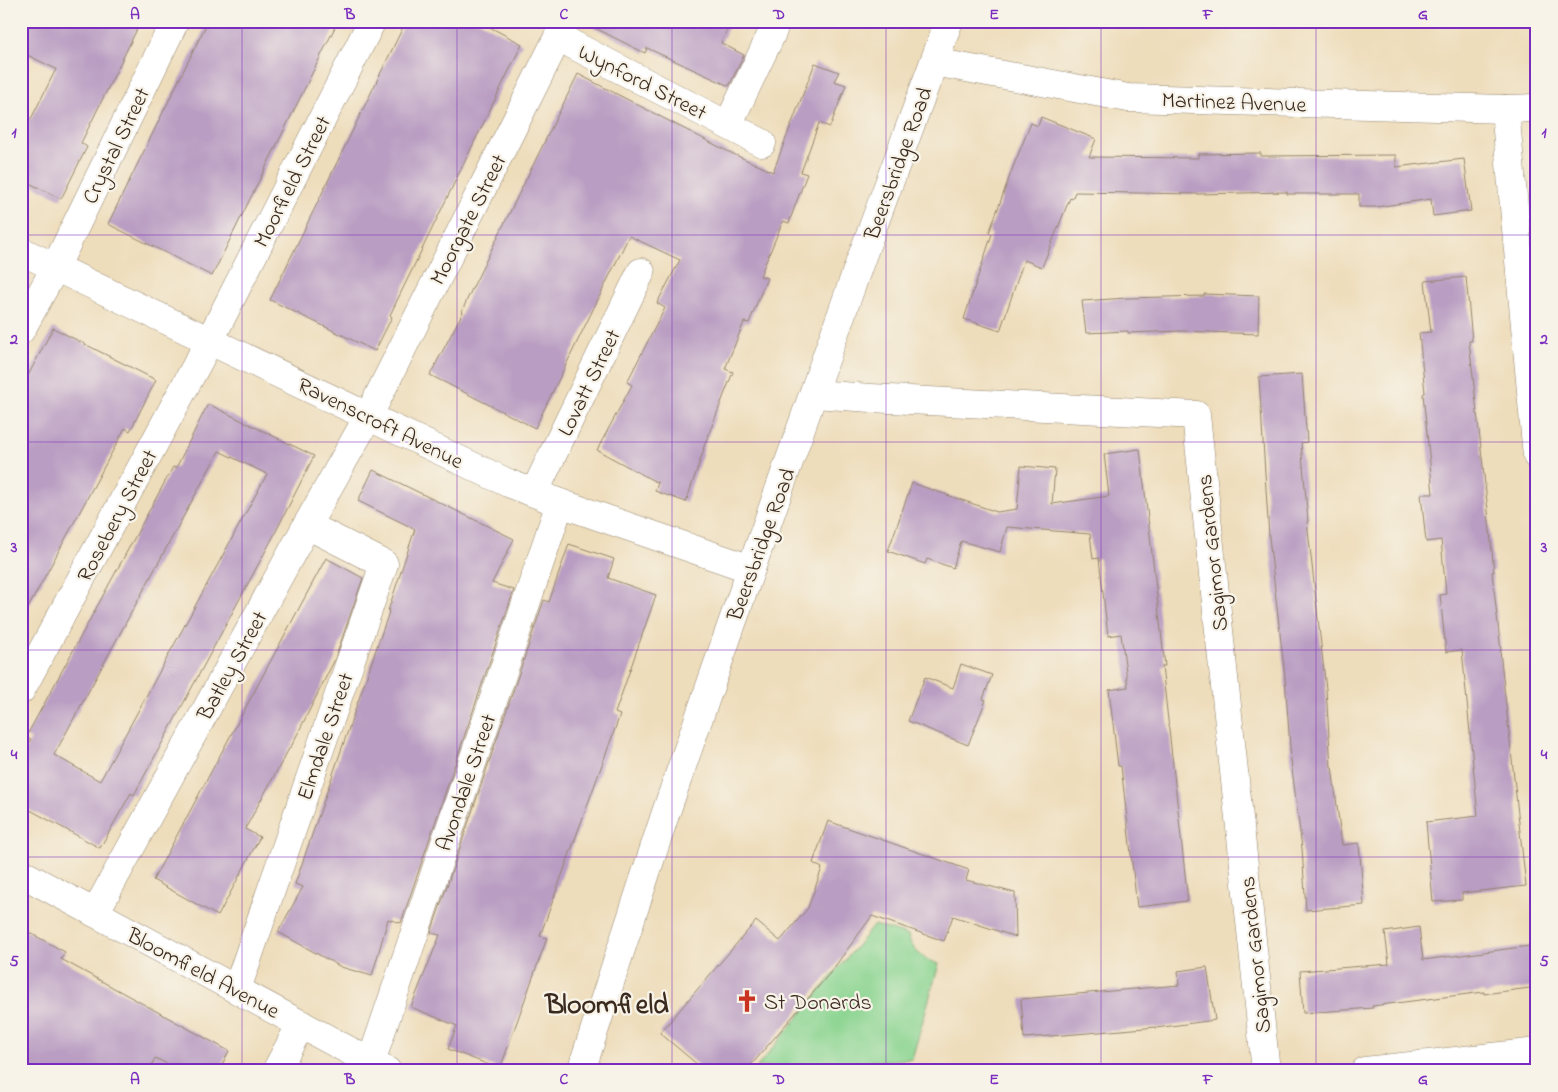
<svg xmlns="http://www.w3.org/2000/svg" width="1558" height="1092" viewBox="0 0 1558 1092" font-family="'Indie Flower',sans-serif">
<rect width="100%" height="100%" fill="#f7f3e8"/>
<filter id="ink" filterUnits="userSpaceOnUse"><feTurbulence type="fractalNoise" baseFrequency=".02" numOctaves="2"/><feDisplacementMap in="SourceGraphic" scale="10" xChannelSelector="R" yChannelSelector="G"/><feConvolveMatrix kernelMatrix="1 2 1 2 8 2 1 2 1" color-interpolation-filters="sRGB"/></filter>
<filter id="wash" filterUnits="userSpaceOnUse"><feTurbulence type="fractalNoise" baseFrequency=".0096" numOctaves="4" result="noise"/><feDisplacementMap in="SourceGraphic" scale="20" xChannelSelector="R" yChannelSelector="G"/><feGaussianBlur stdDeviation="1.12" result="paint"/><feColorMatrix in="noise" values="0 0 0 0 0 0 0 0 0 0 0 0 0 0 0 0 0 1.4 0 .05"/><feComposite in="paint" operator="in"/></filter>
<g filter="url(#wash)">
<rect width="100%" height="100%" fill="#edb"/>
<path fill="#8ad490" stroke="#627f57" d="M 874,925 L 908,935 C 911,950 924,960 939,964 L 912,1059 L 757,1067 Z"/>
<g id="blocks">
<g fill="#b99dc2" fill-rule="evenodd">
<polygon points="21,21 141,21 81,143 87,147 61,199 21,179 21,114 31,119 56,69 21,52"/>
<polygon points="208,21 338,21 212,276 108,224"/>
<polygon points="406,21 478,21 522,44 390,315 392,317 375,351 270,300"/>
<polygon points="581,21 731,21 721,43 744,55 729,86 647,48 645,53"/>
<polygon points="815,63 839,72 834,81 846,85 830,127 819,123 801,172 807,174 796,203 789,223 783,221 760,276 767,278 749,323 744,322 725,369 733,372 703,449 704,449 686,502 655,491 658,483 597,450 632,385 627,382 665,308 657,303 680,260 629,236 535,428 430,375 463,312 462,311 471,291 578,74 729,152 773,172"/>
<polygon points="1041,117 1096,139 1089,157 1198,158 1198,154 1261,153 1261,156 1396,155 1396,167 1464,159 1471,211 1433,216 1431,199 1376,207 1359,207 1359,194 1287,194 1287,192 1198,194 1075,192 1072,199 1070,198 1042,267 1024,260 1000,331 964,319 992,234 989,233 1013,167 1031,123 1038,126"/>
<polygon points="1466,277 1472,341 1469,341 1488,511 1494,572 1492,572 1501,651 1500,651 1526,886 1462,893 1462,900 1433,902 1426,822 1478,816 1462,650 1446,652 1440,595 1446,594 1441,540 1426,542 1421,494 1433,494 1423,394 1425,393 1419,333 1431,332 1425,281"/>
<polygon points="1204,294 1259,296 1258,334 1182,331 1128,333 1128,331 1086,333 1082,301 1127,298 1204,296"/>
<polygon points="53,328 156,380 130,431 125,428 21,621 21,389"/>
<polygon points="1302,374 1307,442 1301,443 1308,521 1307,521 1326,689 1331,767 1332,767 1342,845 1359,843 1364,905 1306,910 1302,848 1291,761 1285,678 1269,537 1259,377"/>
<path d="M 208,404 L 314,456 L 272,539 L 134,795 L 131,793 L 100,848 L 21,805 L 21,758 L 31,739 L 26,737 L 173,467 L 176,468 ZM 219,451 L 267,474 L 100,781 L 54,755 Z"/>
<polygon points="1140,449 1165,666 1162,666 1188,901 1137,907 1121,766 1118,766 1109,690 1128,687 1121,634 1108,636 1099,558 1093,559 1090,534 1007,527 1000,552 961,541 953,568 927,559 925,564 888,551 912,483 997,512 1017,509 1021,466 1055,469 1052,504 1109,496 1104,454"/>
<polygon points="373,470 514,539 492,583 514,590 401,923 388,919 372,976 341,967 278,932 303,887 295,884 389,612 388,611 415,529 358,501"/>
<polygon points="569,544 614,559 608,578 656,595 615,713 620,715 540,936 547,938 500,1069 448,1049 457,1026 411,1007 440,935 431,933 544,600 549,602"/>
<polygon points="326,558 363,578 335,659 291,747 290,747 245,829 260,837 218,916 153,880"/>
<polygon points="961,664 992,675 983,699 986,700 968,745 908,721 925,677 953,688"/>
<polygon points="828,821 969,870 966,880 1015,893 1016,937 953,916 944,941 872,916 830,973 746,1071 705,1071 660,1033 756,921 780,941 808,908 822,868 813,863"/>
<polygon points="1419,927 1423,960 1537,945 1537,987 1484,994 1484,992 1372,1006 1373,1008 1303,1013 1300,971 1389,964 1385,932"/>
<polygon points="21,928 65,952 61,959 229,1051 219,1071 182,1071 155,1058 149,1071 21,1071"/>
<polygon points="1207,967 1215,1020 1156,1028 1156,1027 1076,1034 1024,1038 1021,999 1179,985 1178,971"/>
</g>
</g>
</g>
<g filter="url(#ink)">
<use href="#blocks" fill-opacity="0" stroke="#94846c" stroke-width="1"/>
<g fill="none" stroke-linecap="round" stroke-linejoin="round">
<defs>
<g id="street">
<polyline points="558,37 762,143"/>
<polyline points="934,62 1128,98 1505,109 1537,108"/>
<polyline points="1505,109 1537,456"/>
<polyline points="728,125 772,33 776,21"/>
<polyline points="21,251 508,483 560,503 751,569"/>
<polyline points="21,330 55,268 175,21"/>
<polyline points="814,394 871,398 1196,415 1266,1071"/>
<polyline points="534,493 641,272"/>
<polyline points="21,690 210,340 372,21"/>
<polyline points="95,913 307,525 368,417 566,21"/>
<polyline points="237,989 384,564 307,525"/>
<polyline points="371,1062 560,503"/>
<polyline points="276,1071 301,1024"/>
</g>
<g id="secondary">
<polyline points="21,873 387,1071"/>
<polyline points="581,1071 666,812 751,569 861,259 949,21"/>
<polyline points="1365,1071 1537,1052"/>
</g>
</defs>
<use href="#street" stroke="#94846c" stroke-width="29"/>
<use href="#secondary" stroke="#94846c" stroke-width="29"/>
<use href="#street" stroke="#fff" stroke-width="28"/>
<use href="#secondary" stroke="#fff" stroke-width="28"/>
</g>
</g>
<path fill="none" stroke="#7b2cbf" stroke-width="1" stroke-opacity="0.55" d="M 242,21 L 242,1071M 457,21 L 457,1071M 672,21 L 672,1071M 886,21 L 886,1071M 1101,21 L 1101,1071M 1316,21 L 1316,1071M 21,235 L 1537,235M 21,442 L 1537,442M 21,650 L 1537,650M 21,857 L 1537,857"/>
<defs>
<symbol id="church-bare" viewBox="-9 -9 18 18"><path d="M-1.2-6h2.4v3.5h3.3v2.4h-3.3V6h-2.4V-.1h-3.3v-2.4h3.3Z" fill="#c8321e" stroke="#f7f3e8" stroke-width="2.5" paint-order="stroke"/></symbol>
</defs>
<g fill-rule="evenodd">
<use href="#church-bare" x="731" y="985" width="32" height="32"/>
</g>
<g text-anchor="middle" stroke-width="4.5" stroke-linejoin="round" paint-order="stroke">
<g font-size="22" fill="#3b2a1e" stroke="#f7f3e8">
<text transform="translate(643 81) rotate(27)" y="8">Wynford Street</text>
<text transform="translate(1234 101) rotate(2)" y="8">Martinez Avenue</text>
<text transform="translate(115 145) rotate(-64)" y="8">Crystal Street</text>
<text transform="translate(897 163) rotate(-70)" y="8">Beersbridge Road</text>
<text transform="translate(291 181) rotate(-63)" y="8">Moorfield Street</text>
<text transform="translate(467 219) rotate(-63)" y="8">Moorgate Street</text>
<text transform="translate(588 382) rotate(-64)" y="8">Lovatt Street</text>
<text transform="translate(381 422) rotate(26)" y="8">Ravenscroft Avenue</text>
<text transform="translate(116 515) rotate(-62)" y="8">Rosebery Street</text>
<text transform="translate(760 544) rotate(-70)" y="8">Beersbridge Road</text>
<text transform="translate(1211 553) rotate(-96)" y="8">Sagimor Gardens</text>
<text transform="translate(231 665) rotate(-61)" y="8">Batley Street</text>
<text transform="translate(324 736) rotate(-71)" y="8">Elmdale Street</text>
<text transform="translate(465 782) rotate(-71)" y="8">Avondale Street</text>
<text transform="translate(1254 955) rotate(-96)" y="8">Sagimor Gardens</text>
<text transform="translate(204 972) rotate(28)" y="8">Bloomfield Avenue</text>
</g>
<g font-size="22" fill="#3b2a1e" stroke="#f7f3e8" text-anchor="start">
<text x="764" y="1009">St Donards</text>
</g>
<g font-size="28" font-weight="bold" fill="#3b2a1e" stroke="#f7f3e8">
<text x="607" y="1013">Bloomfield</text>
</g>
</g>
<rect width="1558" height="1092" fill="none" stroke="#f7f3e8" stroke-width="55"/>
<rect x="28" y="28" width="1502" height="1036" fill="none" stroke="#7b2cbf" stroke-width="2"/>
<g font-size="16" text-anchor="middle" font-weight="bold" fill="#7b2cbf">
<text x="135" y="19">A</text>
<text x="350" y="19">B</text>
<text x="564" y="19">C</text>
<text x="779" y="19">D</text>
<text x="994" y="19">E</text>
<text x="1208" y="19">F</text>
<text x="1423" y="19">G</text>
<text x="14" y="137">1</text>
<text x="1544" y="137">1</text>
<text x="14" y="344">2</text>
<text x="1544" y="344">2</text>
<text x="14" y="552">3</text>
<text x="1544" y="552">3</text>
<text x="14" y="759">4</text>
<text x="1544" y="759">4</text>
<text x="14" y="966">5</text>
<text x="1544" y="966">5</text>
<text x="135" y="1084">A</text>
<text x="350" y="1084">B</text>
<text x="564" y="1084">C</text>
<text x="779" y="1084">D</text>
<text x="994" y="1084">E</text>
<text x="1208" y="1084">F</text>
<text x="1423" y="1084">G</text>
</g>
</svg>
